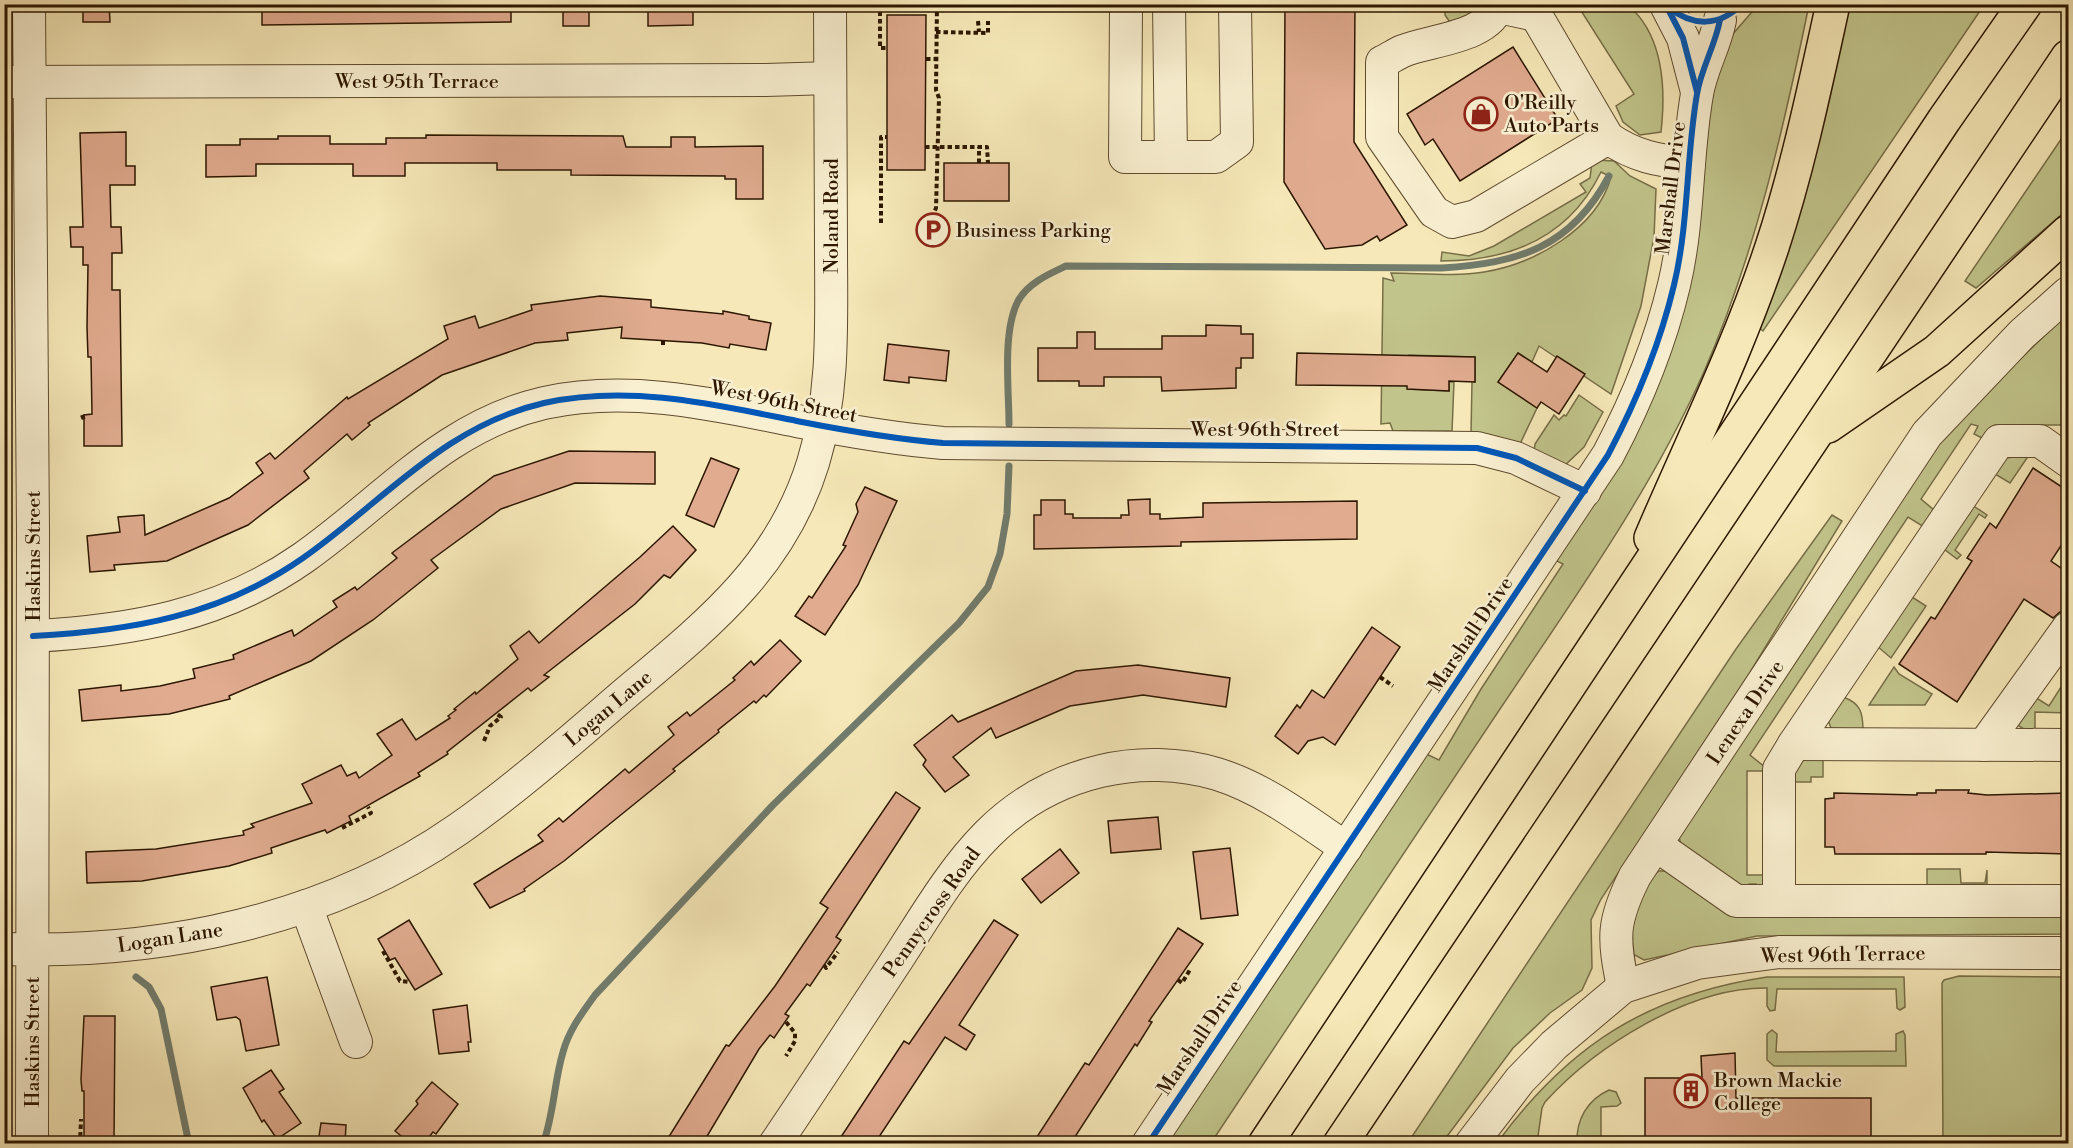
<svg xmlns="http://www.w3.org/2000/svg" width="2073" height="1148" viewBox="0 0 2073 1148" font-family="'Libre Bodoni',serif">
<rect width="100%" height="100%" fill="#f6e8b8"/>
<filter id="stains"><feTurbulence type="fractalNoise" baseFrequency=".00333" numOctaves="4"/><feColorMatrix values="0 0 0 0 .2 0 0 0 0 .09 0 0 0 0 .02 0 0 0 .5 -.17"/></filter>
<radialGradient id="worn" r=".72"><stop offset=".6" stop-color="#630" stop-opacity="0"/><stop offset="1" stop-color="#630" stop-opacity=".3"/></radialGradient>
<g fill="#c1c48b" stroke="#776e46" stroke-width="1.5">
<polygon points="1445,5 1479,5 1476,12 1460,20 1449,21 1445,15"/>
<path d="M 1758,5 L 1809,5 C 1783,131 1755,255 1703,374 C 1650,493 1572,601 1500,709 C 1404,853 1307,998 1211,1143 L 1161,1144 L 1422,752 L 1439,760 L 1481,689 L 1563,564 L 1555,560 L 1611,472 L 1707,91 L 1732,35 Z"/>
<polygon points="1850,5 1984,5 1763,331 1757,326 1818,142"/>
<path d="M 1578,6 L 1628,5 C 1664,36 1666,88 1661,132 L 1640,135 L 1623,122 L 1616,106 L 1634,94 Z"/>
<polygon points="2068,129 2068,209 1976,288 1965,281"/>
<path d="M 1596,160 L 1614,161 L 1630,176 L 1656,189 L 1654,237 L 1641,306 L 1611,394 L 1539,346 L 1532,362 L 1518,353 L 1498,382 L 1537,408 L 1519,446 L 1471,433 L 1472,382 L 1475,382 L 1475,357 L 1409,355 L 1408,389 L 1449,391 L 1449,382 L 1454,382 L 1452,431 L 1393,431 L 1390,423 L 1381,424 L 1383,278 L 1394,281 L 1391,273 C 1421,273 1454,277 1484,272 C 1534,264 1597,229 1611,177 L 1601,172 C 1569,238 1510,261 1441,261 L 1442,252 L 1469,256 L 1494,246 L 1586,192 L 1580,184 L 1590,178 L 1592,162 Z"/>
<polygon points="2068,313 2068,425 1995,425 1982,438 1974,434 1978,426 1971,424 1921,499 1934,510 1924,527 1908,517 1750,755 1766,768 1764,771 1747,771 1747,875 1763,875 1766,881 1759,888 1756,888 1756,884 1749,884 1748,888 1744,888 1681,845 1679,837 1883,511 1959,418"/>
<polygon points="1579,395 1603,412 1584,447 1562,468 1534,452 1535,444 1554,415 1559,420 1564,415 1566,416"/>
<polygon points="2029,455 2010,483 1995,474 2006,458"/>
<polygon points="1972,505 1987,515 1985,518 1979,514 1955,550 1961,555 1957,559 1944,549"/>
<polygon points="1832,515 1842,521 1749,674 1601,899 1591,920 1592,968 1582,990 1550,1013 1513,1048 1442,1143 1407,1144 1736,649"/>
<polygon points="1912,597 1926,606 1891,658 1877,646"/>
<polygon points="1894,667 1899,674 1932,694 1925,705 1869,705"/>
<polygon points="2068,676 2068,713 2035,712 2035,730 2027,731 2019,726 2018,719 2035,697 2049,706"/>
<path d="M 1843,697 C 1860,703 1863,712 1863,730 L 1831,728 L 1828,720 Z"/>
<polygon points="1804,759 1823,759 1823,777 1811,777 1811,782 1795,782 1793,772"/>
<polygon points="1927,869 1960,869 1961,883 1985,883 1987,870 1987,885 1927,886"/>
<polygon points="1659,871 1668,871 1725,910 2068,914 2068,934 1757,936 1644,960 1631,953 1623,926 1654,874"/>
<polygon points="1959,976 2068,977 2068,1143 1943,1143 1942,983 1944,980"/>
<path d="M 1767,977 L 1904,977 L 1905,1007 L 1900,1010 L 1897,1008 L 1896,989 L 1777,989 L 1775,1010 L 1770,1011 L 1767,1006 L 1767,988 C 1689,987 1596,1046 1545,1102 L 1542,1108 L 1537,1143 L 1497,1143 C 1568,1046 1647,995 1767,977 Z"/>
<polygon points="1772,1030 1777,1034 1776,1052 1896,1051 1896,1034 1903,1031 1905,1035 1906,1066 1774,1066 1767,1060 1767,1034"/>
<path d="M 1609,1090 L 1616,1092 L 1621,1103 L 1617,1106 L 1601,1107 L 1601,1143 L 1577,1143 C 1576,1120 1587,1100 1609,1090 Z"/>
</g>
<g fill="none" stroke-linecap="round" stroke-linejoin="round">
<g stroke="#717c6d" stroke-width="7">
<path d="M 1009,424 C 1009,389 1002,332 1018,301 C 1028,283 1049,274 1066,266 L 1442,268 C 1518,263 1571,248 1609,176"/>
<polyline points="136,977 149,987 161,1009 189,1144"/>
<path d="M 543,1144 C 554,1114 554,1082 563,1052 C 569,1030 582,1013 595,995 L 773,805 L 959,623 L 988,587 L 1000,554 L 1007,514 L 1009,466"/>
</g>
</g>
<g fill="#e0ab8f" stroke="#2d1700" stroke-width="1.5">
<polygon points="83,4 109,4 110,22 83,22"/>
<polygon points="262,4 511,4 511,22 262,25"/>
<rect x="563" y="4" width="26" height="22"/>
<polygon points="648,4 693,4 693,25 648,26"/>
<polygon points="1285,4 1355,4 1354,142 1407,225 1380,241 1377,236 1362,245 1325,249 1284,182"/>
<polygon points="887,15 926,15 925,170 887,170"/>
<polygon points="1513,47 1558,119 1460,181 1433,139 1425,145 1407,114"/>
<polygon points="126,132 126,166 135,166 135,185 110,185 111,227 121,227 122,253 112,253 112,290 120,290 122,446 84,446 84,415 92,414 91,357 88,357 87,327 88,265 83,265 83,247 71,247 70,227 83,227 80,133"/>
<polygon points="426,135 623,136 626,147 671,147 671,137 695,137 695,147 763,146 763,199 736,199 736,179 725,179 725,176 571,175 571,170 497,170 497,163 405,163 405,176 353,176 353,164 256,164 256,176 206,177 206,145 240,145 240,139 278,139 278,136 330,136 330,144 386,144 386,138 426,138"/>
<rect x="944" y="163" width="65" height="38"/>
<polygon points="600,296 651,300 651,307 723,314 723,311 749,316 749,319 771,323 766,350 730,344 729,348 702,343 621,338 622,327 567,333 568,340 535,343 442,375 368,423 370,425 352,440 347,434 304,471 309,478 248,525 167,561 114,565 115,570 90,572 87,536 120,532 118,517 144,515 145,535 229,498 263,473 256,463 270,453 275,459 347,397 348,399 448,339 444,326 475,316 479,328 532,310 531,305"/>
<polygon points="1206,325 1241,326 1241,334 1253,334 1253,358 1241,358 1241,368 1236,368 1236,388 1162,391 1161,377 1104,377 1104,386 1079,386 1079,381 1038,381 1038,348 1077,348 1077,332 1095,332 1095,349 1162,349 1162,336 1206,336"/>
<polygon points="888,344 949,351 946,381 909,377 909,383 884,380"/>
<polygon points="1297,353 1475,357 1475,382 1449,381 1449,391 1407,389 1407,386 1296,385"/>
<polygon points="1518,353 1547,372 1557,356 1585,374 1559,414 1541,402 1537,408 1498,382"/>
<polygon points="569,451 655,452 655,484 575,483 501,509 431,560 438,568 373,620 311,661 229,696 230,699 169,714 82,721 79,690 121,685 121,691 160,686 195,678 193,669 234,659 233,655 292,630 294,636 337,607 333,601 355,587 357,590 397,558 392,553 494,476"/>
<polygon points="711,458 739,469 714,527 686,515"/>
<polygon points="2033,468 2068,491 2068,535 2051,561 2068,573 2068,610 2060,612 2053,618 2024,599 1957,702 1899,664 1931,617 1935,619 1972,561 1967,558 1990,523 1996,528"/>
<polygon points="865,487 897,501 858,585 825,635 795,616 809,596 812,598 846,546 843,545 858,512 856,504"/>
<polygon points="1150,499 1150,514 1160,514 1160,519 1203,517 1203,503 1357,501 1357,539 1181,542 1181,546 1034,549 1034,515 1041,515 1041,500 1065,500 1065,514 1073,514 1073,518 1121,518 1121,515 1129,515 1128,500"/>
<polygon points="673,526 696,550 670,578 664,575 635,604 544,675 549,677 531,691 528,688 447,752 448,754 418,773 420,776 349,816 351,821 327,833 325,830 271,848 272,853 229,866 142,881 87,883 86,852 156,849 244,835 243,831 254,827 251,824 312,803 302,784 341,765 347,776 356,772 359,778 392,755 377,734 402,719 416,740 450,718 448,716 456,710 454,709 475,692 476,694 518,659 510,646 529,631 539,643 640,557"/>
<polygon points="1372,627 1400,647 1335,745 1323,737 1308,741 1298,754 1275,736 1297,705 1300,708 1312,690 1324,698"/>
<polygon points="780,640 801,661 766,697 764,695 756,703 754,701 718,730 719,732 673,769 675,771 564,861 524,889 525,891 490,908 474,884 543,841 538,835 559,818 563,822 625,769 629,773 674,735 668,727 687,712 690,716 735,680 733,678 751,661 754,665"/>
<polygon points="1138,665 1230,678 1226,707 1143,695 1070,706 996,738 991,728 953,757 969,775 945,792 923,765 926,760 914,745 952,715 958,722 1076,671"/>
<polygon points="1936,790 1969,790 1968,793 1987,795 2068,793 2068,854 1986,852 1986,854 1835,854 1834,847 1825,847 1825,799 1834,798 1834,793 1917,795 1917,793 1936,793"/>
<polygon points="896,792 920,808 836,937 841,940 810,986 807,984 785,1014 789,1016 774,1038 770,1035 759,1049 703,1143 665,1143 726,1045 729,1046 775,986 828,908 820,903"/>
<polygon points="1158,817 1161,849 1111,853 1108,821"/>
<polygon points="1230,848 1238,915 1201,919 1193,852"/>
<polygon points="1060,849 1079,873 1041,903 1022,879"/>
<polygon points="409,920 442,974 415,990 395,958 390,960 378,939"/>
<polygon points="994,920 1018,935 959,1025 975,1035 966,1050 945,1037 875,1143 837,1143 904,1041 909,1044"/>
<polygon points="1178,928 1203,944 1149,1021 1152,1022 1137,1046 1135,1044 1071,1143 1033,1143 1085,1063 1089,1065"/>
<polygon points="267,977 279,1045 246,1051 240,1020 236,1017 217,1020 211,987"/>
<polygon points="467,1005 471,1042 468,1042 469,1051 439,1054 433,1010"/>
<polygon points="84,1016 115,1016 114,1143 84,1143 84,1091 82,1091 81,1080"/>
<polygon points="1735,1053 1736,1098 1871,1098 1871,1143 1645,1143 1645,1078 1702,1078 1701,1056"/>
<polygon points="271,1070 284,1089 279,1092 301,1123 277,1139 264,1120 262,1122 243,1088"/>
<polygon points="432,1082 458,1104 436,1134 433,1132 424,1143 410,1143 395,1131 418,1104 416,1101"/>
<polygon points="321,1123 346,1125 345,1143 318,1143"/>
</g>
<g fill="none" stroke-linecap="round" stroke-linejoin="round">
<defs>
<g id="minor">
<polyline points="29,4 33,533 32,1144"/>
<polyline points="1124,4 1126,7 1125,157 1216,157 1237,142 1235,4"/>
<polyline points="1169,4 1171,157"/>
<path d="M 1499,4 C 1489,38 1429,40 1403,51 C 1396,54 1389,59 1382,62 L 1382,137 L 1434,212 L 1452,222 L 1476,216 L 1608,138 L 1536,15 L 1499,7"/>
<polyline points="1667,7 1683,38 1697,92"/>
<polyline points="4,82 766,80 830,78"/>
<path d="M 1608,138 C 1636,157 1657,160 1689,164"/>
<path d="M 33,636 C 130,631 220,616 303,558 C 383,502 444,426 544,403 C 631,384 717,405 802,422 C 848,431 895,439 943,443 L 1477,448 L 1516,458 L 1585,491"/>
<polyline points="1794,744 2068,745"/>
<polyline points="1984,745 2068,628"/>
<polyline points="1656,845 1736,901 2068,901"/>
<polyline points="1779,901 1779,769 1794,744 1999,441 2040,441 2068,461"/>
<polyline points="306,906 356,1042"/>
<path d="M 4,949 C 161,954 326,921 457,830 C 517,788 572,739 627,692 C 707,625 781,567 813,463 C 835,391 831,320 831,246 C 831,165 830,85 830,4"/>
<path d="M 1623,987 C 1613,937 1612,922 1635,876 L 1927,434 L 2022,334 L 2068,293"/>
<path d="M 775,1144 C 815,1085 854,1025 893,966 C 950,879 990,797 1101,771 C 1138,762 1180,763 1217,774 C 1265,789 1306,821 1346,848"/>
<path d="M 1148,1144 L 1608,455 C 1636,402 1660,344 1674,285 C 1689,223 1686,157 1697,94 C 1701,69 1715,46 1720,20"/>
<polyline points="1471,1144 1520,1080 1554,1045 1623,987 1697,963 1779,952 2068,953"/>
</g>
<g id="highway">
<polyline points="1828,426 1937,351 2068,232"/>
<path d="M 1651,538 C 1692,442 1739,347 1772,247 C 1798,168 1815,86 1833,4"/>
<polyline points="1265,1144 1944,120 2025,4"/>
<polyline points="1340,1144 2068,57"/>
</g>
</defs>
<use href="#minor" stroke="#5f4b2e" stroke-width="34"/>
<use href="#highway" stroke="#2d1700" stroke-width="36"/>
<g stroke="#2d1700" stroke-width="4" stroke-dasharray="4.5 3" stroke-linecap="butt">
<polyline points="880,4 880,48 887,48"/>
<polyline points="978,21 979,32"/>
<polyline points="936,32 988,33 988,21"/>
<polyline points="926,59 937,59"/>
<polyline points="925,147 987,147 988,163"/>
<polyline points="979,163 979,147"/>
<polyline points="881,223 881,137 887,137"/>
<polyline points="923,238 936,208 939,98 936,90 937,4"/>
<polyline points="663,345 663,340"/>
<polyline points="82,415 84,420"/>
<polyline points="1380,677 1393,686"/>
<polyline points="484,741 490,726 501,717 496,713"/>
<polyline points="342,828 371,813 368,807"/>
<polyline points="383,951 400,981 410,982"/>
<polyline points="824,965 826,968 838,952"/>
<polyline points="1178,980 1182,983 1191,968"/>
<polyline points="786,1022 795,1033 795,1041 786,1056"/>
<polyline points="80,1144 81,1119"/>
</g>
<use href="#minor" stroke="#f9f0d1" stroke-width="32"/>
<use href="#highway" stroke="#f6e8b8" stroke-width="33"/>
<defs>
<g id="cycleway">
<polyline points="1667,7 1683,38 1697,92"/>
<path d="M 1668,7 C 1693,27 1719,27 1742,4"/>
<path d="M 33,636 C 130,631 220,616 303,558 C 383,502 444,426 544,403 C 631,384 717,405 802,422 C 848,431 895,439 943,443 L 1477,448 L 1516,458 L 1585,491"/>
<path d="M 1148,1144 L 1608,455 C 1636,402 1660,344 1674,285 C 1689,223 1686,157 1697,94 C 1701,69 1715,46 1720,20"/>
</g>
</defs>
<use href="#cycleway" stroke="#f9f0d1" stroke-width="10"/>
<use href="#cycleway" stroke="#0057b8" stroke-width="6"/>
</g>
<defs>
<symbol id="shop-ring" viewBox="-11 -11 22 22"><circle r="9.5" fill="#f9f0d1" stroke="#8f2418" stroke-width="1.5"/><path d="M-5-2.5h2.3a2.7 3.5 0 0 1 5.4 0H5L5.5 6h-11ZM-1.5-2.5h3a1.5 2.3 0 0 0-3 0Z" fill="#8f2418"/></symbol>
<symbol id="parking-ring" viewBox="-11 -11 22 22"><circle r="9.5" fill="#f9f0d1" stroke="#8f2418" stroke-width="1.5"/><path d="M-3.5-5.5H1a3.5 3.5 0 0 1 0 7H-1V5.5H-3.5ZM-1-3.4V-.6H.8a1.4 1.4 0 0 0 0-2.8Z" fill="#8f2418"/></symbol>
<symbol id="building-ring" viewBox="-11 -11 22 22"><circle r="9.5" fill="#f9f0d1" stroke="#8f2418" stroke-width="1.5"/><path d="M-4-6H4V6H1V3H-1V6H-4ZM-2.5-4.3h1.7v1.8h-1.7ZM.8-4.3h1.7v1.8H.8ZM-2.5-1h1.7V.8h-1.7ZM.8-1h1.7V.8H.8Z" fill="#8f2418"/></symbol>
</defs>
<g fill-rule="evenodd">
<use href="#shop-ring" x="1462" y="95" width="38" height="38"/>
<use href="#parking-ring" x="914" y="211" width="38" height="38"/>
<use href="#building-ring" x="1672" y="1072" width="38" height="38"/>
</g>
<g text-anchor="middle" stroke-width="5" stroke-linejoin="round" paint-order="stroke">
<g font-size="20" fill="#2d1700" stroke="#f9f0d1">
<text x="417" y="88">West 95th Terrace</text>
<text transform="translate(1670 188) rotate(-83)" y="7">Marshall Drive</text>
<text transform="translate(831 216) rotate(-90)" y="7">Noland Road</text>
<text transform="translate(784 401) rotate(11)" y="7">West 96th Street</text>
<text x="1265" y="436">West 96th Street</text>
<text transform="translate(33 556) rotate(-90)" y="7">Haskins Street</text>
<text transform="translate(1470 634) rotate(-56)" y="7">Marshall Drive</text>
<text transform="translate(608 708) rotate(-40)" y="7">Logan Lane</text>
<text transform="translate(1745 712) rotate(-56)" y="7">Lenexa Drive</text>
<text transform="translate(931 912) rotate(-55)" y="7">Pennycross Road</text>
<text transform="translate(170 937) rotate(-9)" y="7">Logan Lane</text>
<text transform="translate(1843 954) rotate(-1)" y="7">West 96th Terrace</text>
<text transform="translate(1199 1037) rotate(-56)" y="7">Marshall Drive</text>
<text transform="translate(32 1042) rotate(-90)" y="7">Haskins Street</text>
</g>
<g font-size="20" fill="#2d1700" stroke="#f9f0d1" text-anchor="start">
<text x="1504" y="109">O'Reilly<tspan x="1504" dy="23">Auto Parts</tspan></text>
<text x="956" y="237">Business Parking</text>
<text x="1714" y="1087">Brown Mackie<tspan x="1714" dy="23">College</tspan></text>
</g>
</g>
<rect width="2073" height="1148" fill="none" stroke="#f6e8b8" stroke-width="24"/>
<rect x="6" y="6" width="2061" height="1136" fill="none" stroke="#2d1700" stroke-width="3"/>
<rect x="12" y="12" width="2049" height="1124" fill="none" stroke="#2d1700" stroke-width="1.5"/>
<rect width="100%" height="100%" filter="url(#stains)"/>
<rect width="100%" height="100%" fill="url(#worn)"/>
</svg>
